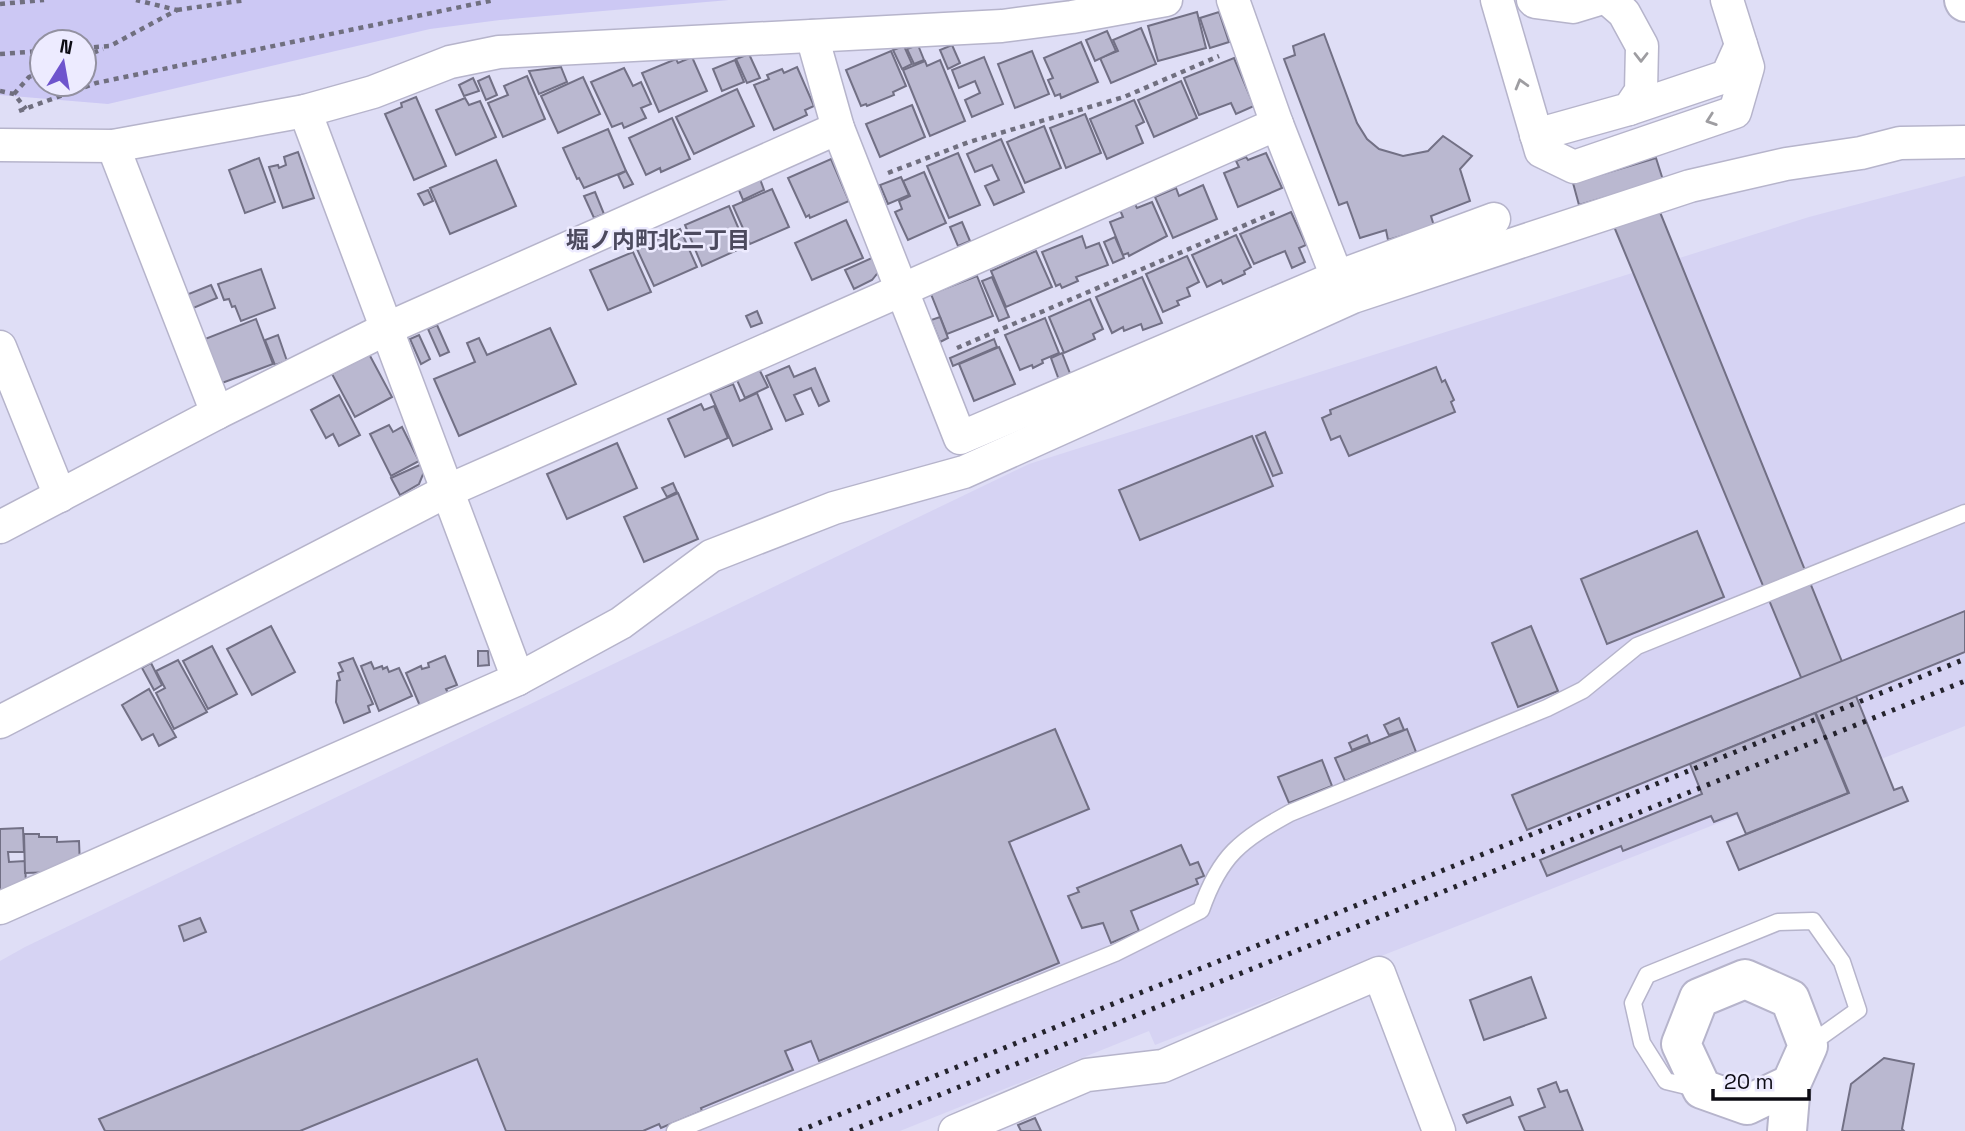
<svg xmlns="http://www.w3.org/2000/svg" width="1965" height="1131" viewBox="0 0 1965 1131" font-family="'Space Grotesk','Noto Sans JP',sans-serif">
<rect width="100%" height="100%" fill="#dfdef6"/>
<polygon fill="#d6d3f3" points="1965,176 1965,726 1155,1045 1149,1031 900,1131 0,1131 0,961 25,947 1029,464 1809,217"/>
<path fill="#ccc8f4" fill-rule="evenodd" d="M 0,0 L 729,0 L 500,20 L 430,29 L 108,104 L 0,95 ZM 42,42 L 84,42 L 84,84 L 42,84 Z"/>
<g fill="#bab8d0" stroke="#727085" stroke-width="2">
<polygon points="1197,12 1206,48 1158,61 1148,26"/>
<polygon points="1219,12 1229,42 1210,48 1200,18"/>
<polygon points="1141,28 1156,64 1111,83 1100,58 1118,51 1113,40"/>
<polygon points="1107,31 1116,51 1095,61 1086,40"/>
<polygon points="1324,34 1357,123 1367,139 1379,149 1403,156 1428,151 1443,136 1472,156 1460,169 1470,201 1431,216 1434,226 1388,240 1386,230 1360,238 1347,202 1339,205 1284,59 1295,55 1293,46"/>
<polygon points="1081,42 1098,82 1061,98 1060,94 1055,96 1048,80 1053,78 1044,58"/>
<polygon points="918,45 924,60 914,64 907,49"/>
<polygon points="952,45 960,63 948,69 940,50"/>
<polygon points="904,46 912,64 902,69 893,50"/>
<polygon points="891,51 906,86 893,92 894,95 867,106 866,104 861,106 846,70"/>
<polygon points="1032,51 1049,94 1015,108 998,64"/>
<polygon points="749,54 760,78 747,83 736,59"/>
<polygon points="692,57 707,91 659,112 642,73 676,59 678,63"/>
<polygon points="984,57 1003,104 972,117 965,100 980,93 975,81 959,88 952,70"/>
<polygon points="1234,58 1254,106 1236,114 1231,103 1199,115 1184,78"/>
<polygon points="735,60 744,82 722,91 713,69"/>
<polygon points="940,60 965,121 930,136 903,70 925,61 927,66"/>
<polygon points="561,67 567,82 539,94 529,71"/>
<polygon points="797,67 814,106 805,110 807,115 774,130 754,85 769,79 767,75 782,69 784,73"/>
<polygon points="624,68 633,86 641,82 651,104 641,108 646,118 624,128 622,123 612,127 591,82"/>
<polygon points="489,76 497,95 486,100 478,81"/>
<polygon points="527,76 545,119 503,137 488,103 508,95 504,86"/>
<polygon points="583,77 600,114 558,133 541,96"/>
<polygon points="473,78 479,91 464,96 459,85"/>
<polygon points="1181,81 1197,118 1154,137 1138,100"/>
<polygon points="737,89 754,126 694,154 676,117"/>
<polygon points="416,97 446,166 414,180 385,114 402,107 401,103"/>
<polygon points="465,98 469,105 480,101 496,137 456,155 436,110"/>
<polygon points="1134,100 1144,122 1136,126 1143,143 1107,159 1090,119"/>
<polygon points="912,105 925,137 880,157 866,124"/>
<polygon points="1085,114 1101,153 1066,168 1050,128"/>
<polygon points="672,118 690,159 661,172 660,168 646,175 629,138"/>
<polygon points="1044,126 1061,168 1025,183 1007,142"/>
<polygon points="608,129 626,171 584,188 579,178 577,179 563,148"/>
<polygon points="1001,139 1024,192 994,205 985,186 999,180 992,165 975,172 967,154"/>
<polygon points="298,152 314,198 283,208 269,167 278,165 279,168 286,165 284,157"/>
<polygon points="958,153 980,205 949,218 927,166"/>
<polygon points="1266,153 1282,188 1238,207 1224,173 1239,167 1236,161 1246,157 1248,160"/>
<polygon points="259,158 275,202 245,213 229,170"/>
<polygon points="1656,158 1663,180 1579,205 1573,183"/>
<polygon points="831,159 849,201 810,218 809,215 806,217 788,178"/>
<polygon points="496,160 516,206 450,234 430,188"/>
<polygon points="626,171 633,184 624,188 618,175"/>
<polygon points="924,172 946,223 908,240 895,212 902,209 899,201 910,196 903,181"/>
<polygon points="901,177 909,195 888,204 880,185"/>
<polygon points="760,179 764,190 743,200 738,188"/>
<polygon points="1203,185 1217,219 1173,238 1155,197 1176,188 1179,196"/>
<polygon points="1649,185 1894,790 1902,787 1908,801 1739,870 1727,842 1849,793 1603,200"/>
<polygon points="772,189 789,227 750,244 733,206"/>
<polygon points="428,190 433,201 424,205 418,194"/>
<polygon points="595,192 604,214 594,218 584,196"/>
<polygon points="1152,202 1167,236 1129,256 1128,253 1123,255 1110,222 1123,217 1120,210 1135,204 1137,208"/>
<polygon points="729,206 746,246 702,266 685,225"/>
<polygon points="1291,212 1306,245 1299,248 1305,262 1292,268 1285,251 1254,264 1240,234"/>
<polygon points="846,220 863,258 812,280 795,243"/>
<polygon points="962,222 970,241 958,246 950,227"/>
<polygon points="680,229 697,267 654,286 637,249"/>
<polygon points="1236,235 1251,267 1244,271 1245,274 1223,284 1221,280 1207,287 1192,255"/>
<polygon points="1082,236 1086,248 1099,243 1108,265 1076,277 1078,281 1062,288 1060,284 1056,286 1042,252"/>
<polygon points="1115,237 1124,258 1113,263 1104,242"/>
<polygon points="1036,251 1052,287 1006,307 991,271"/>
<polygon points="633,252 651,292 608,310 590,270"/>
<polygon points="1187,256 1199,282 1187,288 1190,296 1177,301 1179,305 1163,312 1146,274"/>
<polygon points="874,257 880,270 872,280 854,289 845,270"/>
<polygon points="261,269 275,308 241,321 235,306 232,307 229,299 224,300 218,284"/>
<polygon points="977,276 993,316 947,334 931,294"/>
<polygon points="992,277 1009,317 999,321 982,281"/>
<polygon points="1142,277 1162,323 1143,330 1141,324 1124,331 1123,327 1112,333 1096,297"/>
<polygon points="211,285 217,298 191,309 186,295"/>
<polygon points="1090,299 1103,329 1093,334 1095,339 1064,353 1049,317"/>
<polygon points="757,311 762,323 751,327 746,316"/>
<polygon points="940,317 948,338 940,342 931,320"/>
<polygon points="1045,318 1059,353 1042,360 1043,363 1033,368 1032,365 1020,370 1005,335"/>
<polygon points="256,319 273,364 222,383 205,339"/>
<polygon points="437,325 449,352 440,356 428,329"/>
<polygon points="550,328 576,384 459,436 434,379 475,362 467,343 479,338 487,355"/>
<polygon points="278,335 287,361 275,365 265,340"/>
<polygon points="419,335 430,359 421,364 410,339"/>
<polygon points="994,339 997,347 953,366 950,358"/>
<polygon points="999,347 1015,384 974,401 959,364"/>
<polygon points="1062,353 1071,376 1059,380 1051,358"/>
<polygon points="369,354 392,397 355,417 332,374"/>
<polygon points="789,366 794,377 815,368 829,401 819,406 811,388 794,395 803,414 786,421 766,376"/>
<polygon points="758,367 768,387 745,398 736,378"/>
<polygon points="1436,367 1442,382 1445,380 1454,400 1451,402 1455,412 1349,456 1340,436 1331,440 1322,418 1331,414 1330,410"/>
<polygon points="733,384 740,401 757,393 772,429 733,446 710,393"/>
<polygon points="339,395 360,435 339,446 333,434 326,438 311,410"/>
<polygon points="701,404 704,410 714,406 728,438 685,457 668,419"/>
<polygon points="389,425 393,432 402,427 419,461 391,476 370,434"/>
<polygon points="1265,432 1282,473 1273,476 1256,436"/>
<polygon points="1252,436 1273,486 1140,540 1119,490"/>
<polygon points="617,443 637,488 567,519 547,474"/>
<polygon points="422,464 424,472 419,484 400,495 391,478"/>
<polygon points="673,483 677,492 667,497 662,488"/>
<polygon points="678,493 698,539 644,562 624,517"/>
<polygon points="1697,531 1724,597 1607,644 1581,579"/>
<polygon points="1965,611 1965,652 1527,830 1512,795"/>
<polygon points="271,626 295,672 252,695 227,649"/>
<polygon points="1531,626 1558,691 1518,707 1492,643"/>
<polygon points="212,646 237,694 208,709 183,661"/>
<polygon points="478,651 488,651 489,665 478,666"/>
<polygon points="445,656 457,685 446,689 450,697 420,706 406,673 421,666 422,669 429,667 428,663"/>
<polygon points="353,658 373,704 368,706 370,712 344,723 336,702 337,681 340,680 338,673 343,671 339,663"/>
<polygon points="178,660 207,712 174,729 156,693 165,688 156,671"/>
<polygon points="371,662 374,669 382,666 383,669 387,667 389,672 399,668 412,696 379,711 361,666"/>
<polygon points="151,663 162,685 154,690 142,668"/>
<polygon points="149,689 176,737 159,746 153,734 142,740 122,705"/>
<polygon points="1815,713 1848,793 1746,834 1737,813 1714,822 1711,816 1623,851 1621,846 1547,876 1540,860 1702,794 1690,764"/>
<polygon points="1399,718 1404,730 1389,735 1384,725"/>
<polygon points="1055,729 1089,809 1009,842 1059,963 819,1061 811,1041 785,1051 793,1070 701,1108 702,1111 661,1128 659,1124 643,1131 506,1131 477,1059 300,1131 105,1131 99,1119"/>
<polygon points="1407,729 1416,752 1345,781 1335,758"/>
<polygon points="1367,735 1370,743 1352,750 1349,743"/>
<polygon points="1322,760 1332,786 1289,803 1278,777"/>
<polygon points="23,828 24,852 8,852 9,862 25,861 26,885 0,892 0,829"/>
<polygon points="24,834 39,834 39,837 57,837 57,842 79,841 80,866 58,872 25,873"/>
<polygon points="1181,845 1190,865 1198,862 1204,876 1196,879 1198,884 1131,911 1139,931 1111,943 1103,923 1082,928 1068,896 1079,892 1077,888"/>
<polygon points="200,918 206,932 184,941 179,926"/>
<polygon points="1531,977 1546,1018 1484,1040 1470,1000"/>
<polygon points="1884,1058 1914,1064 1902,1129 1904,1131 1842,1131 1851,1084"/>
<polygon points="1556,1082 1560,1092 1567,1090 1583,1131 1525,1131 1519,1117 1545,1107 1538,1089"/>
<polygon points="1510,1097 1513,1105 1467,1123 1463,1115"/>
<polygon points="1035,1118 1041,1131 1021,1131 1018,1125"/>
</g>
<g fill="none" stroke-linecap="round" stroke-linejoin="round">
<defs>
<g id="service">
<polyline points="1699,1089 1666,1081 1642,1043 1633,1003 1647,975 1778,922 1813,921 1842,962 1858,1010 1809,1045"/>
<path d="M 675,1131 L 1115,953 L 1201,910 C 1220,855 1241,840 1290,813 L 1547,708 L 1583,690 L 1637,646 L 1965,513"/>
</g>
<g id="minor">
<polyline points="1233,0 1277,124 1337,277"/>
<polyline points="1497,0 1541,151 1574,167 1735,112 1748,67 1727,0"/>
<polyline points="1533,0 1535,2 1573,7 1596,0"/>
<polyline points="812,36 838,128 960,438 1337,277 1494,219"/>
<polyline points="1629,109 1727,76 1741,45"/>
<polyline points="305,111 518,679"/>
<polyline points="1536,135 1629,109 1641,91 1642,46 1624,13 1609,0"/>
<polyline points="0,145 113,146 305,111 373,92 450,62 499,52 1002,26 1072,17 1166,0"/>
<polyline points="113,146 217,413"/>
<polyline points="0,347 60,496"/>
<polyline points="0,527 217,413 388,328 838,128"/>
<polyline points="0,722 447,491 1277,124"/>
<polyline points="0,908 518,679 621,623 711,556 834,508 964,472 1353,297 1690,186 1786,164 1861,153 1900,143 1965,142"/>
<polyline points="955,1131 1087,1075 1163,1066 1379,973 1439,1131"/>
</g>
<polyline id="secondary" points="1787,1131 1791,1084 1808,1046 1790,999 1745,979 1699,998 1681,1044 1702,1089 1747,1105 1791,1084"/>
<polyline id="motorway" points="1964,0 1965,2"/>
</defs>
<use href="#service" stroke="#b6b4cb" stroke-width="19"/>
<use href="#minor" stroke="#b6b4cb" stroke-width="35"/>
<use href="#secondary" stroke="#b6b4cb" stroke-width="42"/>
<use href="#motorway" stroke="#b6b4cb" stroke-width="42"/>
<g stroke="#706f7f" stroke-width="4.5" stroke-dasharray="5 5" stroke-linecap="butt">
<polyline points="0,4 44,0"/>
<polyline points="177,10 246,0"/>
<polyline points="84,48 110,46 177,10 136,0"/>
<polyline points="0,54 42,51"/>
<polyline points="84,56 103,49"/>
<polyline points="0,91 14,94 26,109"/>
<polyline points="14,94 29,77 42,72"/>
<polyline points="19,111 96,83 494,0"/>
<polyline points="888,173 969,142 1124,97 1219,56"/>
<polyline points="957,348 1278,211"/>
</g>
<use href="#service" stroke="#fff" stroke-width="16"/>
<use href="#minor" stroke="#fff" stroke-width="32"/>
<use href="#secondary" stroke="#fff" stroke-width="38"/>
<use href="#motorway" stroke="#fff" stroke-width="38"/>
<g stroke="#24232d" stroke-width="5" stroke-dasharray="3.5 7" stroke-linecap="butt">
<polyline points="799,1131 1965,659"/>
<polyline points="850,1131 1965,681"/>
</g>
</g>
<defs><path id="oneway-chevron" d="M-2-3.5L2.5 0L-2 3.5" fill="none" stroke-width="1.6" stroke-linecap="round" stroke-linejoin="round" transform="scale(1.75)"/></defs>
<g stroke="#9e9da1">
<use href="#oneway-chevron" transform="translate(1641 57) rotate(90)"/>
<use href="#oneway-chevron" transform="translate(1521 84) rotate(-106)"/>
<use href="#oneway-chevron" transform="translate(1711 120) rotate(161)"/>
</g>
<g text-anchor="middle" stroke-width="5" stroke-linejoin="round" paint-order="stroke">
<g font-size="23" font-weight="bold" fill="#4c4a5e" stroke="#edebff">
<text x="658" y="248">堀ノ内町北二丁目</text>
</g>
</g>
<g transform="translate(63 63) rotate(11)"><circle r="33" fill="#edebff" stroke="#9391a1" stroke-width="2"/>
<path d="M0-5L12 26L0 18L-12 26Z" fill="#6e54cd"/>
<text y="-10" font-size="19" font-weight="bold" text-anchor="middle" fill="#0c0b13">N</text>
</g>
<path d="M1713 1089v10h96v-10" fill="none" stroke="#0c0b13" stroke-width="3.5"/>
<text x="1724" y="1089" font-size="21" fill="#0c0b13" stroke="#edebff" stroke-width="5" paint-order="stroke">20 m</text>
</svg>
